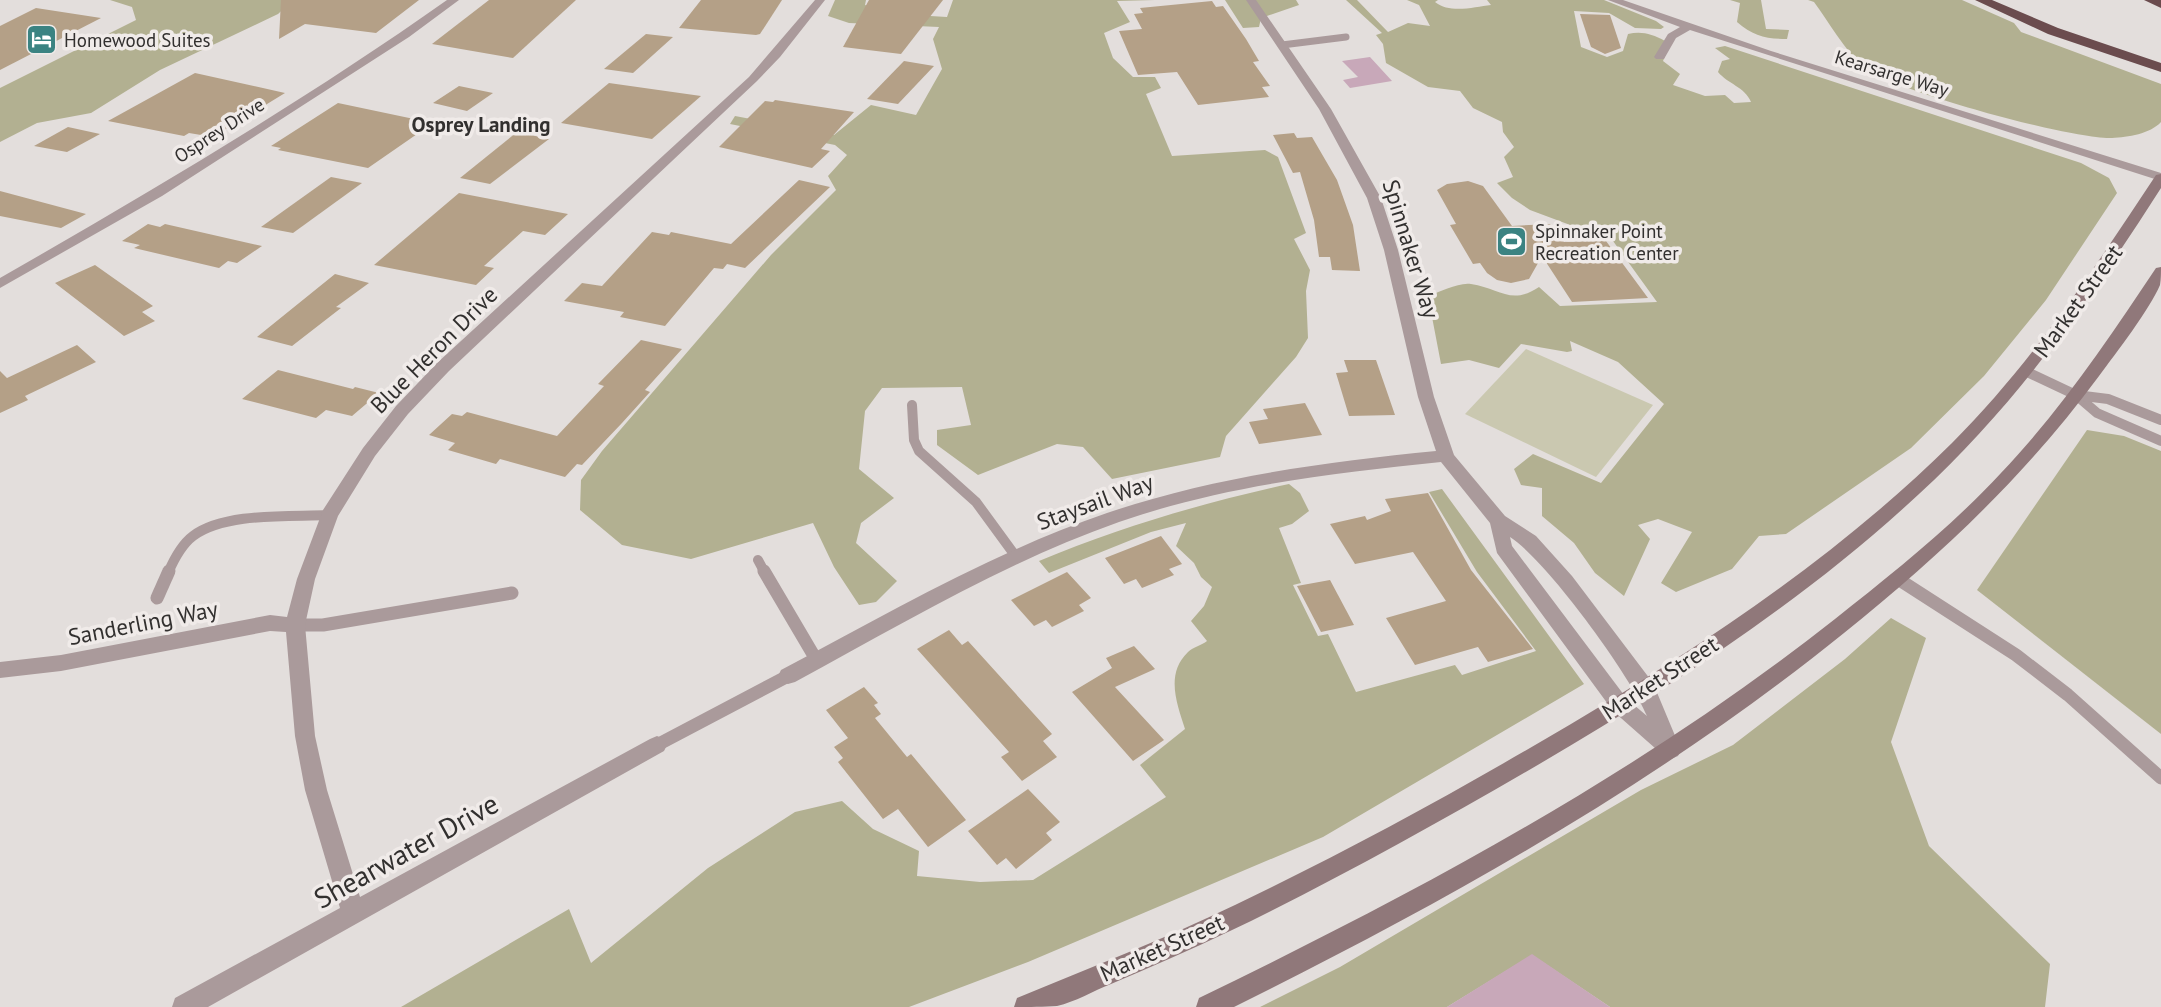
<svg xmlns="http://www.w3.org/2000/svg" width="2161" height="1007" viewBox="0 0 2161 1007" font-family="'PT Sans',sans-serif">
<rect width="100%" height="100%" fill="#e3dedc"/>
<polygon fill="#cac8b0" points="1526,349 1653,405 1596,477 1465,414"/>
<g fill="#b2b091">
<polygon points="110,0 293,0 278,14 160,70 91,113 37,123 0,142 0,88 136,20 132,7"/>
<polygon points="835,0 866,0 865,5 897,14 947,17 953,0 1155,0 1117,1 1130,22 1104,33 1113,58 1133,77 1155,77 1161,88 1146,94 1172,156 1265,150 1278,157 1306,233 1294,239 1310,270 1306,291 1308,338 1296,357 1226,436 1220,457 1112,479 1083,447 1057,444 978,475 937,445 937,430 971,425 962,387 882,388 865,411 859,469 894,498 861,523 856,543 897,581 876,602 859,605 834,567 813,523 691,559 622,545 580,510 581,480 602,451 771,255 836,190 828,176 847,155 835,145 730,124 735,116 834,135 871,105 916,115 942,69 933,39 939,27 849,23 828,16"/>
<polygon points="1225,0 1296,0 1299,5 1261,18 1259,27 1243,28"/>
<path d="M 1346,0 L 1357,0 L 1388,32 L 1408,23 L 1430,26 L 1419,5 L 1407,0 L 1438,0 L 1435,2 C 1450,14 1474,7 1491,5 L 1487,0 L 1604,0 L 1656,21 L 1664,27 L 1661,29 L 1635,28 L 1609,13 L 1574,11 L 1581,47 L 1607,57 L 1623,51 L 1628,34 C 1642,31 1652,34 1665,41 L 1668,49 L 1663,61 L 1680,74 L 1673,85 L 1705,96 L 1725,95 L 1734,103 L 1751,102 C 1745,87 1728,84 1718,72 L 1722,61 L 1730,59 L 1715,48 L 1725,46 L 2081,163 L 2109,178 L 2117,193 L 2046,300 L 1984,376 L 1911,448 L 1786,534 L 1759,536 L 1732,569 L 1676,592 L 1661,583 L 1692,532 L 1658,519 L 1638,525 L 1650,539 L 1624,596 L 1595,573 L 1574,543 L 1542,516 L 1542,488 L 1521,485 L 1514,469 L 1533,454 L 1601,483 L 1664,404 L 1618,362 L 1570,341 L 1572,351 L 1567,352 L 1521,344 L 1499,368 L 1469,360 L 1441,364 L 1428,296 C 1440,292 1459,282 1471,284 C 1499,288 1511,306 1539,287 L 1560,306 L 1657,302 L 1613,241 L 1530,210 L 1512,198 L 1497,183 L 1513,177 L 1504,157 L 1514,147 L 1503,132 L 1502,122 L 1473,108 L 1460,91 L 1428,87 L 1386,63 L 1383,44 L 1376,35 L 1382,33 Z"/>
<path d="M 1730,0 L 1761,0 L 1766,29 L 1789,30 L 1787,39 C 1766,39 1753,36 1737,22 L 1740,3 Z"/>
<path d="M 1808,0 L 1962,0 L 2014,23 L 2021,32 L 2161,84 L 2161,122 C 2150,134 2128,137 2112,138 C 2073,140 1890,90 1862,66 C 1845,50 1828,21 1814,2 Z"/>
<polygon points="2087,430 2124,436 2161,451 2161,734 1977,590"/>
<path d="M 1289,484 L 1300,493 L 1309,511 L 1292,524 L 1279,528 L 1301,583 L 1293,585 L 1318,636 L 1328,634 L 1356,692 L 1455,665 L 1462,675 L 1536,651 L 1477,572 L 1429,492 L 1442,489 L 1584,684 L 1323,837 L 1028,962 L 909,1007 L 401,1007 L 569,909 L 591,963 L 708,868 L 795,812 L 842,801 L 873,829 L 919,851 L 917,876 L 980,882 L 1033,880 L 1166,797 L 1140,765 L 1185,729 C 1177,704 1165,674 1188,652 C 1193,647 1202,645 1207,641 L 1191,621 L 1204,606 L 1212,587 L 1201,577 L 1194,563 L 1176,546 L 1186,523 L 1151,532 L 1049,573 L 1039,561 C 1121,527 1202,503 1289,484 Z"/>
<polygon points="1891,618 1926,638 1891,742 1929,846 2050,964 2045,1007 1610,1007 1532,955 1447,1007 1260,1007 1340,967 1641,790 1733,745 1845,659"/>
</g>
<g fill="#c8a8b9">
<polygon points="1370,57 1392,81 1350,88 1343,80 1358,77 1342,61"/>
<polygon points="1532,954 1610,1007 1447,1007"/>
</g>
<g fill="#b4a087">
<polygon points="281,0 419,0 376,33 305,24 279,39"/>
<polygon points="489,0 576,0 513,58 432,44"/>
<polygon points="701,0 782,0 760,34 756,35 679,28"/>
<polygon points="869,0 943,0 901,54 843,47"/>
<polygon points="1212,1 1216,7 1223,6 1246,39 1259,61 1253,62 1270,86 1262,87 1269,97 1198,105 1177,72 1138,75 1119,31 1142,29 1134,14 1143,13 1140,8"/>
<polygon points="36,8 101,18 0,70 0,26"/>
<polygon points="1580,14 1610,15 1621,48 1605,54 1591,47"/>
<polygon points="646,34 673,37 633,73 604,69"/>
<polygon points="904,61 934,66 898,104 867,99"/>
<polygon points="195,73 285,93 213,137 189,133 184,136 108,121"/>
<polygon points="609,83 701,96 652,139 561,123"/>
<polygon points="459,86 493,93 467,111 433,103"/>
<polygon points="775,100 854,112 821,149 830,151 812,168 719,147 765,101 773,102"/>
<polygon points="338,103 433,123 368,168 278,150 281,148 271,146"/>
<polygon points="68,127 100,134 67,152 34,146"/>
<polygon points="517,132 549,139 490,184 460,178"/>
<polygon points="1294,133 1297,138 1312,137 1337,180 1353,225 1360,271 1332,270 1330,257 1319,257 1314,220 1300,172 1293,173 1273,135"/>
<polygon points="331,177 362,183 293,233 261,227"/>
<polygon points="799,180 830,187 745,268 727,264 723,269 714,268 665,326 620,317 624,312 564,301 582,283 602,286 652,232 669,235 671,232 731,244"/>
<polygon points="1468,181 1483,186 1512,226 1550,224 1564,242 1606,241 1648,298 1572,302 1542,256 1529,279 1511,283 1497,280 1487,273 1480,263 1473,264 1450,225 1456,224 1437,190 1447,184"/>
<polygon points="0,191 86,214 61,228 0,216"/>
<polygon points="459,193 568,214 545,235 523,231 484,266 494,268 476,285 374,265"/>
<polygon points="148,224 160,227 165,224 262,246 237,263 228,261 219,268 134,248 140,245 122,241"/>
<polygon points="95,265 153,306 142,312 155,321 124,336 55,283"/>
<polygon points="335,274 369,283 336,307 341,308 292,346 257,337"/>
<polygon points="641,340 682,349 645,390 650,392 622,423 582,465 577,464 565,477 500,459 496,464 448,450 455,443 429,435 452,414 462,416 467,412 557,436 604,386 598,384"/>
<polygon points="77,345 96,362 25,396 28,400 0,413 0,371 7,378"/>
<polygon points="1344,360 1376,360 1395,415 1349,416 1336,373 1348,372"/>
<polygon points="278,370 353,389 355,387 379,393 352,416 326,410 316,418 242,399"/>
<polygon points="1305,403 1322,435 1259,444 1249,422 1268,419 1263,409"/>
<polygon points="1428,493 1471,570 1533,649 1488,662 1478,647 1415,665 1386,618 1446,601 1413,552 1355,564 1330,524 1365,516 1367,520 1391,511 1385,499"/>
<polygon points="1161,536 1182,564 1169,569 1174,575 1142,588 1136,579 1124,584 1105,558"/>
<polygon points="1067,572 1091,598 1079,605 1084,611 1052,627 1046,620 1034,626 1011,600"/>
<polygon points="1330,580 1354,625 1321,632 1297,586"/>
<polygon points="949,630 962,645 968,641 1052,734 1043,741 1057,757 1022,781 1001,757 1009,752 917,649"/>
<polygon points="1134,646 1155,669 1115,687 1164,740 1133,761 1072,692 1112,668 1106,658"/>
<polygon points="864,687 878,703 874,705 881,714 875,718 907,757 911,754 966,820 928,847 898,809 883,819 838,762 843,758 834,747 848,738 826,710"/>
<polygon points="1028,789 1060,822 1046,833 1052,840 1016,869 1006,858 997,865 968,831"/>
</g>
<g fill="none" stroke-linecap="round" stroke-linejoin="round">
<polyline stroke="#aa9a9b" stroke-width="7" points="1282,45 1346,37"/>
<g stroke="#aa9a9b" stroke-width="10">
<polyline points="2027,372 2076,395 2097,413 2161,441"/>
<polyline points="2076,395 2108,399 2161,420"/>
<polyline points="912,405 914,440 919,451 976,502 1017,558"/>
<polyline points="758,560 765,573"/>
<path d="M 168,573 C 174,559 181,545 193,536 C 225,512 290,517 329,515"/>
</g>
<g stroke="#aa9a9b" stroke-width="13">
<polyline points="764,571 817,661"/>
<polyline points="1898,579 2016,655 2068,695 2161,778"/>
<polyline points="157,598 169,571"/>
<polyline points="295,625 323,625 512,593"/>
<polyline points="657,745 788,676"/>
</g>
<g fill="#aa9a9b" fill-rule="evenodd">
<path d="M 447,0 L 459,0 L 409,37 L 162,196 L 0,288 L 0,278 C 152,191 304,101 447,0 Z"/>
<polygon points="815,0 825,0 780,57 757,81 449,371 408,414 375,456 338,516 315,579 305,625 315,736 327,790 360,897 650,739 657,736 664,739 667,745 664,751 208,1007 172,1007 175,998 340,908 305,790 295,736 286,632 270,631 61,671 0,678 0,662 61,655 270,615 287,617 297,579 323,510 363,448 396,406 437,363 749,77"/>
<path d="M 1246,0 L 1256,0 L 1331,109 L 1381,198 L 1398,250 L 1434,397 L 1454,455 L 1505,516 L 1536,536 L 1572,576 L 1653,683 L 1681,750 L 1678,756 L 1671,759 L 1664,756 L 1613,711 L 1497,553 L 1490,523 L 1441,462 C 1333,473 1222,486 1119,522 C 1005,562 900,625 795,682 L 788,684 L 781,682 L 778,676 L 781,670 C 887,614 993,552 1107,513 C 1213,477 1325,462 1436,451 L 1418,397 L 1384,250 L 1367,198 L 1319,109 ZM 1510,537 C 1547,561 1630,675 1647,716 L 1627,699 L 1512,546 Z"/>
<polygon points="1608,0 1623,0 1771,51 2161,173 2161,181 1690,30 1676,38 1664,59 1656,59 1654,57 1668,34 1680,27"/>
</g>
<g fill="#90787a" fill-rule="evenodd">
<path d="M 2161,174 L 2161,188 C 2090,299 2016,405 1919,494 C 1804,601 1671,687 1536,766 C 1436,824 1334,881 1230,931 C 1190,950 1151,967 1111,984 C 1093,991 1075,1002 1057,1006 C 1044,1007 1027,1007 1014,1007 L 1017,998 C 1090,968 1164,939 1235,905 C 1350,850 1461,789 1571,724 C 1706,643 1839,555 1952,443 C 2032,363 2094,269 2156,175 Z"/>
<path d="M 2161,267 C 2161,272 2161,279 2160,285 C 2150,309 2116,353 2099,376 C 2026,475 1940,556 1844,633 C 1657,784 1448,901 1234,1007 L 1196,1007 L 1199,998 C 1422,890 1640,773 1835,619 C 1893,573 1951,527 2001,473 C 2061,410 2108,340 2156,268 Z"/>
</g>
<g fill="#6b4c4e" fill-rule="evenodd">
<polygon points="1975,0 1992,0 2058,28 2161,63 2161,72 2048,34"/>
<polygon points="2144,0 2161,0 2161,8"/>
</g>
</g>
<defs>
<symbol id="hotel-square" viewBox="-11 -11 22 22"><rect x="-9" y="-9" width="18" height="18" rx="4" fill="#3b8382" stroke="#f0ebe9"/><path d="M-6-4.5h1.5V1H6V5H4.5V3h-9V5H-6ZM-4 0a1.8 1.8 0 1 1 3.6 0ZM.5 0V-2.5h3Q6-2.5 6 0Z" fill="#fff"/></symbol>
<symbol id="stadium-square" viewBox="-11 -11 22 22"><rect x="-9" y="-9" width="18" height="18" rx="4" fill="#3b8382" stroke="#f0ebe9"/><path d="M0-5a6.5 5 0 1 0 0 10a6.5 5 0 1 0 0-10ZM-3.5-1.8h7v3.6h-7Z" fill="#fff"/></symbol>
</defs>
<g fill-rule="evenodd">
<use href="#hotel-square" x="24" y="22" width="35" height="35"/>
<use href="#stadium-square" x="1494" y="224" width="35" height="35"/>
</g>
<g text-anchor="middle" stroke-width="7" stroke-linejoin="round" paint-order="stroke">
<g font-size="19" fill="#32302f" stroke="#f0ebe9" text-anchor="start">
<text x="64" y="47">Homewood Suites</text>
<text x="1535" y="238">Spinnaker Point<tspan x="1535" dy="22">Recreation Center</tspan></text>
</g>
<g font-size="19" fill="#32302f" stroke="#f0ebe9">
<text transform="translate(1892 73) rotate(17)" y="7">Kearsarge Way</text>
<text transform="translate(219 130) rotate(-33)" y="7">Osprey Drive</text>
</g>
<g font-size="21" font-weight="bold" fill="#32302f" stroke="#f0ebe9">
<text x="481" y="132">Osprey Landing</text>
</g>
<g font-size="23" fill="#32302f" stroke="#f0ebe9">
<text transform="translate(1411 249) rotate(73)" y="8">Spinnaker Way</text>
<text transform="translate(2078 301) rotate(-54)" y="8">Market Street</text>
<text transform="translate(434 350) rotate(-45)" y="8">Blue Heron Drive</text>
<text transform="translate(1095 502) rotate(-20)" y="8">Staysail Way</text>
<text transform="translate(143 623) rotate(-11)" y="8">Sanderling Way</text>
<text transform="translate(1660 678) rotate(-33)" y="8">Market Street</text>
<text transform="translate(1162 948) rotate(-24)" y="8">Market Street</text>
</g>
<g font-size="28" fill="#32302f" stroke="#f0ebe9">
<text transform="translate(406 851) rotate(-29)" y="10">Shearwater Drive</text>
</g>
</g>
</svg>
